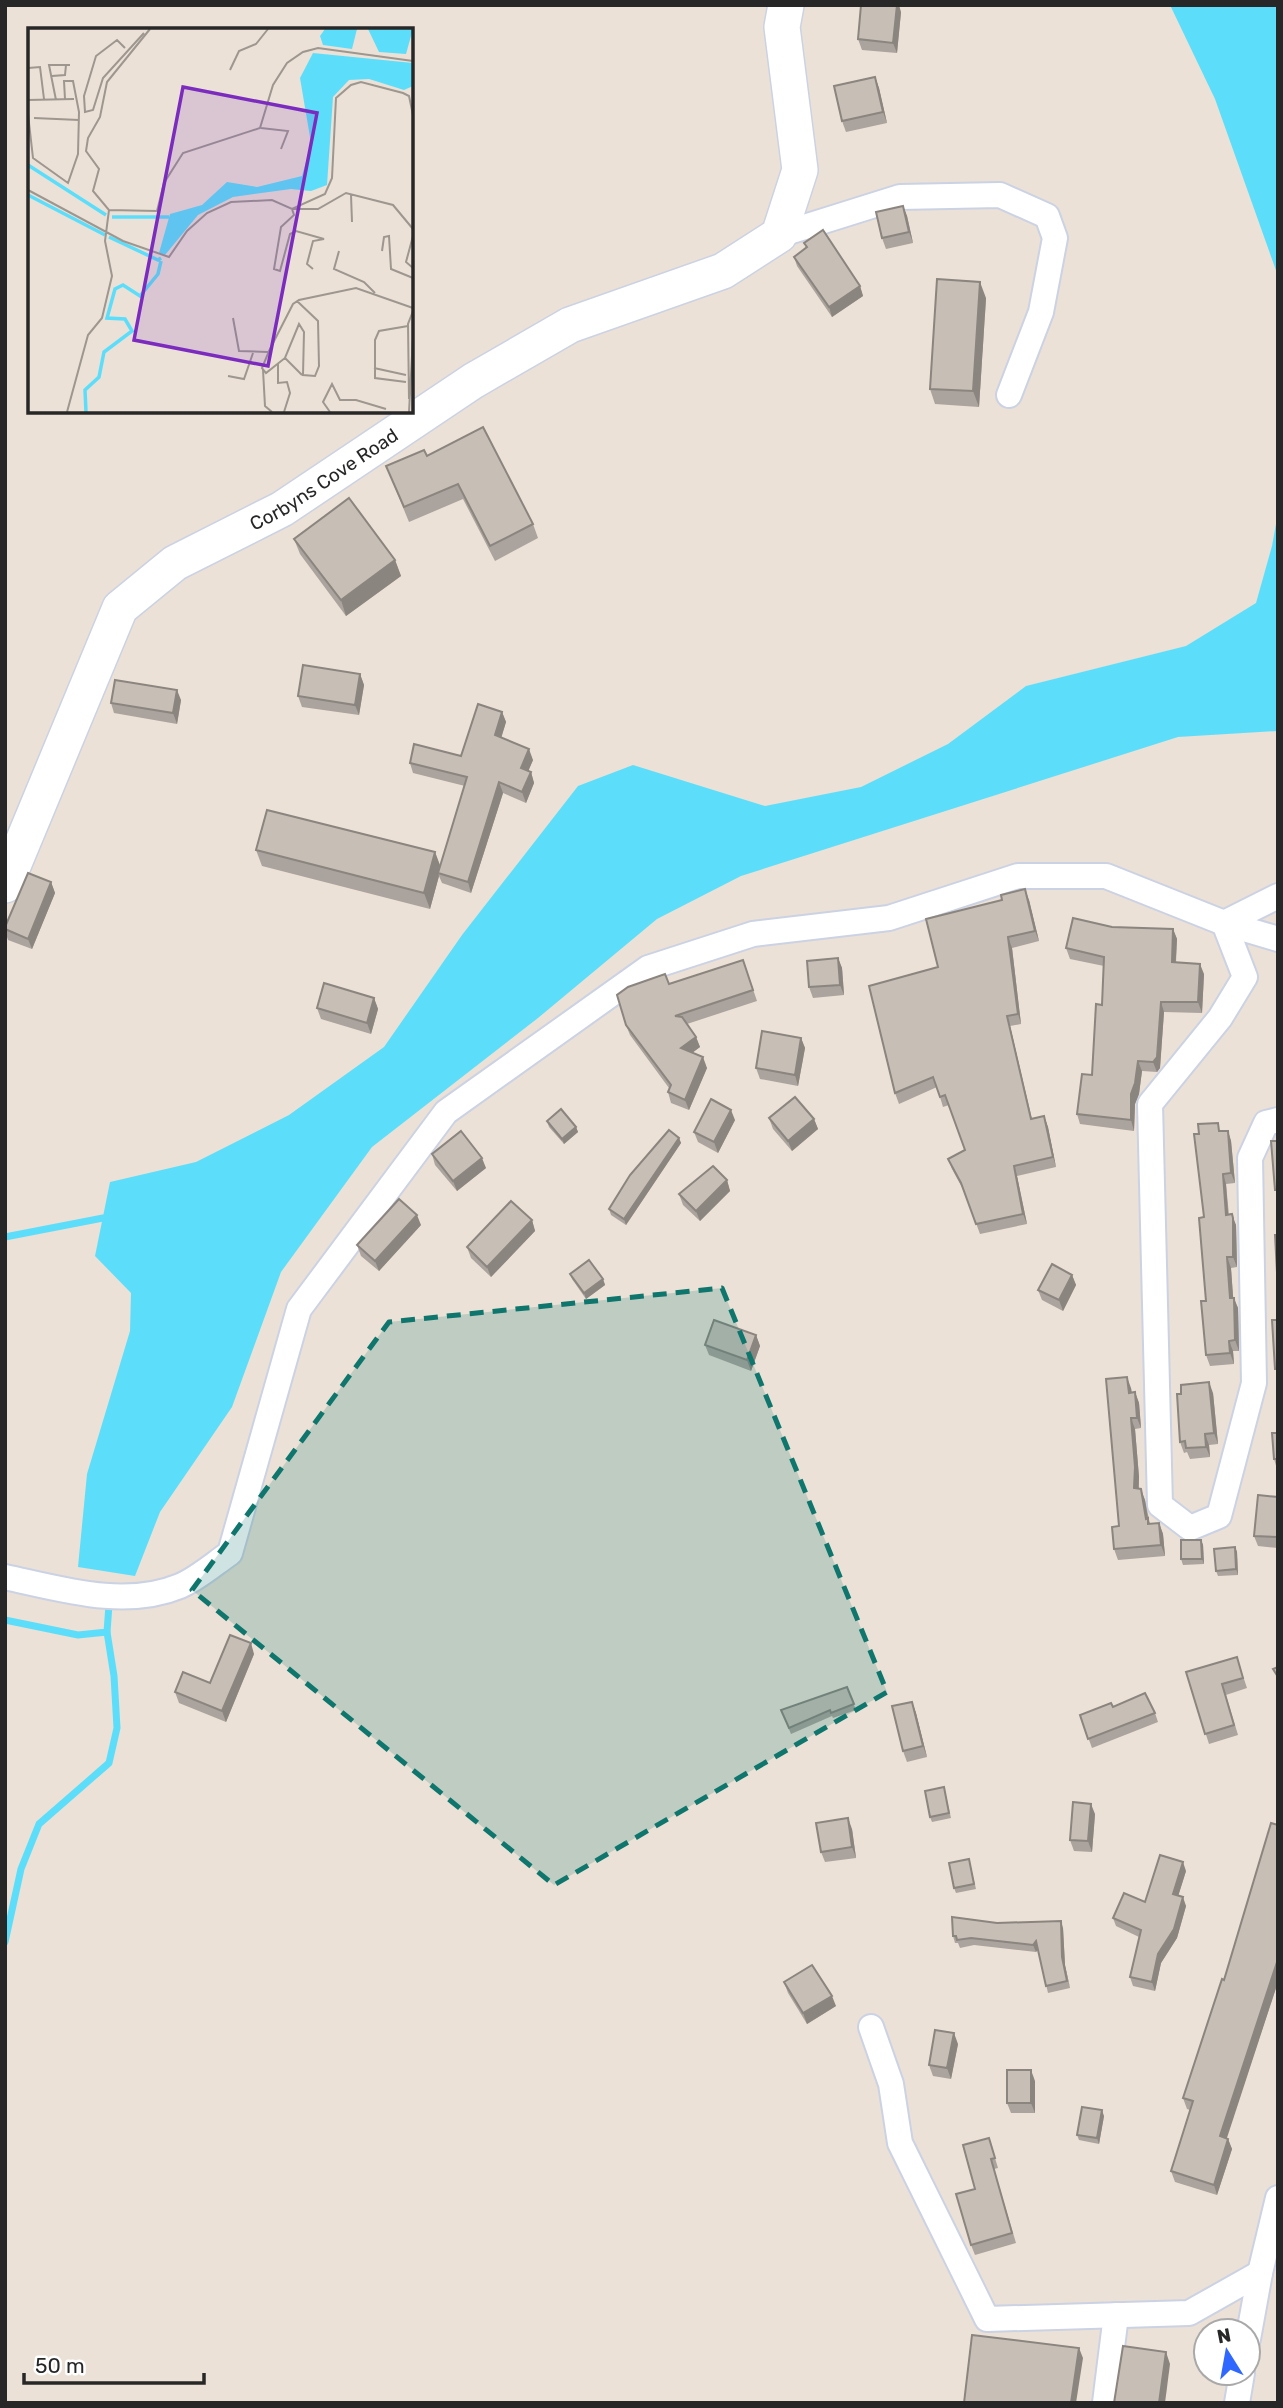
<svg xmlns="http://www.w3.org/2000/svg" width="1283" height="2408" viewBox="0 0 1283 2408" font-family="Rubik,sans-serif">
<rect width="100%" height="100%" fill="#ece1d6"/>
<g fill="#5cdefb">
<polygon points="1170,5 1278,5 1278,276 1215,99"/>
<polygon points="1278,513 1278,731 1178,737 741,876 657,919 538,1018 372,1147 281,1272 232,1407 160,1512 135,1576 78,1567 87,1474 130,1331 131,1293 95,1256 110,1182 196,1162 289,1115 384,1047 462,935 578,786 633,765 765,806 861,787 948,744 1026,686 1186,646 1256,603 1272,546"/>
</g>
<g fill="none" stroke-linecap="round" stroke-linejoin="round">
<g stroke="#5cdefb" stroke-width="7">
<polyline points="5,1237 103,1218"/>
<polyline points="5,1620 78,1635 107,1632 109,1605"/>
<polyline points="5,1942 21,1869 39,1824 109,1763 117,1728 114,1676 107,1632"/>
</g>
<defs>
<g id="street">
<polyline points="779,235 900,197 1000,195 1047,216 1055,238 1041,312 1009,395"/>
<polyline points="1278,939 1224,923 1245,977 1220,1018 1150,1104 1160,1505 1190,1528 1219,1516 1254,1383 1250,1158 1266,1123 1278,1120"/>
<path d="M 5,1577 C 61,1589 125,1609 180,1586 C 197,1579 214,1564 230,1553 L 299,1309 L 446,1112 L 648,968 L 753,934 L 889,918 L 1018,876 L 1106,876 L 1224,923 L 1278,896"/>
<polyline points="871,2027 891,2084 900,2143 987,2319 1189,2313 1260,2273"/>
<polyline points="1248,2339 1260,2273 1278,2198"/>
<polyline points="1105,2403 1116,2315"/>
<polyline points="1237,2403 1242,2373"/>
</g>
<g id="secondary">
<path id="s1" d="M 5,885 L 120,608 L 175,563 L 282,509 L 473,381 L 570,325 L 723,271 L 779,235 L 800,170 L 782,27 L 786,5"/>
</g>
</defs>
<use href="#street" stroke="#cbd2e3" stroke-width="28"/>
<use href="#secondary" stroke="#cbd2e3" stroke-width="38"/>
<use href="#street" stroke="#fff" stroke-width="24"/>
<use href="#secondary" stroke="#fff" stroke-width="35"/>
</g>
<g fill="#aba39d">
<polygon points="901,12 897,53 862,50 858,39"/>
<polygon points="875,77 879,88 887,123 846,132 842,121"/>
<polygon points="903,206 907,216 913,243 886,249 882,238"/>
<polygon points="804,243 860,286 863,296 832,317 797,266 794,257 806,248"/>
<polygon points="986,298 979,407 935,404 930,389"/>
<polygon points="427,456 533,524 538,538 495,561 463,499 409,522 386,466"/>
<polygon points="294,539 395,560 401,576 346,616 300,554"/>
<polygon points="360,674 364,685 359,715 302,707 298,696"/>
<polygon points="181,700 177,724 114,713 111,703"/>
<polygon points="502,712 506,722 501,738 533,760 528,771 531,772 534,783 526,803 503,793 471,893 442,883 439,876 430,909 262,866 256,850 435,852 440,866 465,786 413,773 410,763 461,756"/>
<polygon points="51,882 55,893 32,949 8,940 5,931 5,927"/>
<polygon points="1029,900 1039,941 1012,948 1021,1024 1010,1026 1032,1119 1044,1116 1048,1127 1056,1167 1017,1176 1027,1224 980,1234 965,1193 952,1169 948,1159 965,1150 949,1105 943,1107 937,1087 899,1104 895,1093 938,967"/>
<polygon points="1112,927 1173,929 1177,939 1176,963 1204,974 1202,1013 1164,1012 1160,1068 1157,1072 1142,1071 1139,1094 1135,1104 1134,1131 1080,1124 1077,1114 1092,1075 1102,1005 1104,966 1070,959 1066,948"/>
<polygon points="838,958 842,968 844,995 813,998 809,987"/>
<polygon points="743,960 757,1001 687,1024 696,1037 700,1047 692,1053 707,1068 689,1110 671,1103 668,1092 669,1088 630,1035 626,1025 669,984"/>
<polygon points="374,998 378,1009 371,1034 321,1019 317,1008"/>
<polygon points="801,1038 805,1048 798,1086 760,1079 756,1068"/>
<polygon points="769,1118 814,1119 818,1129 792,1151 773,1129"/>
<polygon points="735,1120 718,1153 698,1142 694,1132"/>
<polygon points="547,1121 576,1127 578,1132 564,1144 549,1127"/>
<polygon points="1221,1131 1228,1131 1231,1141 1235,1183 1226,1184 1229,1215 1236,1225 1237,1267 1231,1268 1233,1298 1238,1308 1239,1351 1233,1351 1234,1364 1210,1366 1206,1355 1206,1301 1204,1217"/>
<polygon points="679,1138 681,1143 626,1225 611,1215 609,1209"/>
<polygon points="432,1154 486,1168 457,1191 435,1165"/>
<polygon points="727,1180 730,1191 700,1221 683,1205 679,1194"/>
<polygon points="532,1220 535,1231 491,1277 471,1258 467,1247"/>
<polygon points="421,1225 379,1271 361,1256 357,1245"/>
<polygon points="570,1274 603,1279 605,1285 586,1299 572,1279"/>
<polygon points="1072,1275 1076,1285 1063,1311 1042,1300 1038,1290"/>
<polygon points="756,1335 760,1346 751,1371 709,1355 705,1345"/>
<polygon points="1131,1388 1132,1393 1135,1392 1139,1403 1141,1428 1135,1429 1139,1477 1139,1489 1145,1500 1150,1524 1159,1523 1163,1534 1165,1556 1118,1560 1114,1549 1119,1526"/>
<polygon points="1213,1393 1218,1444 1209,1445 1210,1457 1190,1459 1187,1452 1184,1453 1180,1442"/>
<polygon points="1278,1409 1278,1469 1277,1469 1274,1459 1278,1433"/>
<polygon points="1278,1497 1278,1548 1258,1546 1254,1536"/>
<polygon points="1201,1540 1203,1545 1204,1564 1183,1565 1181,1559"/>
<polygon points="1235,1547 1237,1552 1238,1575 1218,1576 1216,1571"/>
<polygon points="254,1654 226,1722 179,1703 175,1692 210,1683"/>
<polygon points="1240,1667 1247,1688 1226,1695 1238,1735 1209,1744 1186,1672"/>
<polygon points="847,1687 856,1710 833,1718 832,1716 791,1734 781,1710"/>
<polygon points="912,1702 916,1713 927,1757 907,1762 903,1751"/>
<polygon points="1113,1707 1155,1713 1158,1722 1092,1748 1080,1715"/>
<polygon points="944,1787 951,1818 932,1822 930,1817"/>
<polygon points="1095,1814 1092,1852 1074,1851 1070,1840"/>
<polygon points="852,1829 856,1858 825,1862 821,1852"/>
<polygon points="969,1859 976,1889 956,1893 954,1888"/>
<polygon points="1186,1871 1178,1896 1186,1906 1177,1938 1161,1963 1155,1991 1133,1986 1130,1977 1139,1937 1116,1926 1113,1918 1145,1902"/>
<polygon points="997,1923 1063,1928 1065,1965 1070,1988 1048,1993 1038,1950 1036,1952 974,1945 960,1948 958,1943 955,1943 953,1936"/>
<polygon points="784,1982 836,2006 807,2024 788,1993"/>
<polygon points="1278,1982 1226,2138 1228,2139 1232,2149 1217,2195 1175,2182 1171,2171 1190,2110 1187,2109 1183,2098"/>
<polygon points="958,2044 951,2079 933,2076 929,2065"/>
<polygon points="1035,2081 1035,2113 1011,2113 1007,2103"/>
<polygon points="1104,2116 1099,2144 1079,2140 1077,2135"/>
<polygon points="989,2138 998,2168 994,2169 1016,2243 975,2255 971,2245 975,2189"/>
</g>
<g fill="#8b857f">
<polygon points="894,5 899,5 901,12 897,53 893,43"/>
<polygon points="875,77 879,88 887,123 883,112"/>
<polygon points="903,206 907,216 913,243 909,232"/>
<polygon points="980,282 986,298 979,407 973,391"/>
<polygon points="860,286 863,296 832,317 829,307"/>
<polygon points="395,560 401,576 346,616 341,600"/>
<polygon points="360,674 364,685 359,715 355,705"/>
<polygon points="177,690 181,700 177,724 173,713"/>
<polygon points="502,712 506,722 499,745 495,735"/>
<polygon points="529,749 533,760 525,779 521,768"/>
<polygon points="531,772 534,783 526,803 522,792"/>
<polygon points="499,782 503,793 471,893 468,882"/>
<polygon points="435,852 441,868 438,873 439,876 430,909 424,893"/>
<polygon points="51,882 55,893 32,949 28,939"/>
<polygon points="1025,889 1029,900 1039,941 1035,931"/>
<polygon points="1173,929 1177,939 1175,973 1172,962"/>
<polygon points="1008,937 1012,948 1021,1024 1018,1014"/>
<polygon points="838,958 842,968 844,995 840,985"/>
<polygon points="1200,964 1204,974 1202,1013 1198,1002"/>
<polygon points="374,998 378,1009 371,1034 367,1023"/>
<polygon points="1161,1002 1164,1012 1160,1068 1157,1072 1153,1062"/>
<polygon points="1007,1016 1010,1026 1034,1130 1031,1119"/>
<polygon points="696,1037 700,1047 685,1058 681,1048"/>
<polygon points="801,1038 805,1048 798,1086 795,1075"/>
<polygon points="703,1057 707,1068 689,1110 685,1100"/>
<polygon points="1138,1061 1142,1071 1139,1094 1135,1104 1134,1131 1131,1120 1131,1094"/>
<polygon points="731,1110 735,1120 718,1153 714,1142"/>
<polygon points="1044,1116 1048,1127 1056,1167 1053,1157"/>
<polygon points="814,1119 818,1129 792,1151 788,1141"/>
<polygon points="576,1127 578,1132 564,1144 562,1139"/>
<polygon points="1228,1131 1231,1141 1235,1183 1231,1173"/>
<polygon points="679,1138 681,1143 626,1225 624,1219"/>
<polygon points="482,1158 486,1168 457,1191 453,1181"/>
<polygon points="1014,1166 1017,1176 1027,1224 1023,1214"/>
<polygon points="1223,1174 1226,1184 1229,1226 1226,1215"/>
<polygon points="727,1180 730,1191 700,1221 696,1211"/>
<polygon points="1232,1214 1236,1225 1237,1267 1233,1257"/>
<polygon points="417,1215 421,1225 379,1271 375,1261"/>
<polygon points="532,1220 535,1231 491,1277 487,1267"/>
<polygon points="1227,1257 1231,1268 1234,1309 1230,1298"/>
<polygon points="1072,1275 1076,1285 1063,1311 1059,1300"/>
<polygon points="603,1279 605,1285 586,1299 584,1293"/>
<polygon points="1234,1298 1238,1308 1239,1351 1235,1340"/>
<polygon points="756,1335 760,1346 751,1371 747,1360"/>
<polygon points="1229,1341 1233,1351 1234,1364 1230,1353"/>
<polygon points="1127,1377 1131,1388 1133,1404 1129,1393"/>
<polygon points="1209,1382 1213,1393 1218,1444 1214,1433"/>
<polygon points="1135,1392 1139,1403 1141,1428 1137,1418"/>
<polygon points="1131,1418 1135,1429 1139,1477 1138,1499 1134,1488"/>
<polygon points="1205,1434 1209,1445 1210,1457 1206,1447"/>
<polygon points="1141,1489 1145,1500 1148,1519 1152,1529 1146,1519"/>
<polygon points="1159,1523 1163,1534 1165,1556 1161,1545"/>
<polygon points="1201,1540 1203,1545 1204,1564 1202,1559"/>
<polygon points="1235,1547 1237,1552 1238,1575 1236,1569"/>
<polygon points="251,1643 254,1654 226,1722 222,1711"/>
<polygon points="912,1702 916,1713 927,1757 923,1746"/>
<polygon points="1091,1804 1095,1814 1092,1852 1088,1841"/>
<polygon points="848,1818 852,1829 856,1858 852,1847"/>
<polygon points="1183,1862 1186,1871 1176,1903 1173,1894"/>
<polygon points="1183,1897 1186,1906 1177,1938 1161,1963 1155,1991 1152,1982 1158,1954"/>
<polygon points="1061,1921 1063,1928 1065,1965 1070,1988 1062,1957"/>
<polygon points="1036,1941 1038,1949 1036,1952 1033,1945"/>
<polygon points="1278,1959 1278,1982 1224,2147 1220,2136"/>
<polygon points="832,1996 836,2006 807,2024 803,2013"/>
<polygon points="954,2033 958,2044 951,2079 947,2068"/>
<polygon points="1031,2070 1035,2081 1035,2113 1031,2103"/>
<polygon points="1102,2110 1104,2116 1099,2144 1097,2138"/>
<polygon points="1228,2139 1232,2149 1217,2195 1214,2185"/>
<polygon points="1079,2348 1083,2358 1076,2403 1071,2403"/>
<polygon points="1166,2352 1170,2364 1165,2403 1159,2403"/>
</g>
<g fill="#c7beb6" stroke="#8b857f" stroke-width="2">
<polygon points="861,5 897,5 893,43 858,39"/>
<polygon points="875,77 883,112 842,121 834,86"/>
<polygon points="903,206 909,232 882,238 876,212"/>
<polygon points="823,230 860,286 829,307 794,257 807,247 804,243"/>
<polygon points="937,279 980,282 973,391 930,389"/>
<polygon points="483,427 533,524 490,546 458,484 404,507 386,466 424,450 427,456"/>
<polygon points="349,498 395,560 341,600 294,539"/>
<polygon points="303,665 360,674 355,705 298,696"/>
<polygon points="115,680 177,690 173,713 111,703"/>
<polygon points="478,704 502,712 495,735 529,749 521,768 531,772 522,792 499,782 468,882 438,873 467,777 410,763 414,744 461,756"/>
<polygon points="267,810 435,852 424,893 256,850"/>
<polygon points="28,873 51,882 28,939 5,929 5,927"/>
<polygon points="1025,889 1035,931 1008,937 1018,1014 1007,1016 1031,1119 1044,1116 1053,1157 1014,1166 1023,1214 976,1224 961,1183 948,1159 965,1150 945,1095 940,1097 933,1077 895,1093 869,986 938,967 926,919 1002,900 1001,895"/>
<polygon points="1073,918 1112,927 1173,929 1172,962 1200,964 1198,1002 1161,1002 1157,1057 1153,1062 1138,1061 1135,1083 1131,1094 1131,1120 1077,1114 1082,1074 1092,1075 1096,1004 1102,1005 1104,957 1066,948"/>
<polygon points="838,958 840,985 809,987 807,961"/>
<polygon points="743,960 753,990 675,1016 682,1017 696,1037 681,1048 703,1057 685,1100 668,1092 671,1085 626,1025 617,995 628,987 665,974 669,984"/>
<polygon points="324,983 374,998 367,1023 317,1008"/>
<polygon points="762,1031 801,1038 795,1075 756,1068"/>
<polygon points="795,1097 814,1119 788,1141 769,1118"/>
<polygon points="711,1099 731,1110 714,1142 694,1132"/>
<polygon points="561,1109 576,1127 562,1139 547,1121"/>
<polygon points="1218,1123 1219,1131 1228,1131 1231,1173 1223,1174 1226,1215 1232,1214 1233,1218 1233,1257 1227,1257 1230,1298 1234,1298 1235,1340 1229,1341 1230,1353 1206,1355 1201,1301 1206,1301 1199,1218 1204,1217 1194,1134 1199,1134 1198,1124"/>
<polygon points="669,1130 679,1138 624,1219 609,1209 630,1175"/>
<polygon points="461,1131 482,1158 453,1181 432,1154"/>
<polygon points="1271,1141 1278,1141 1278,1190 1275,1190"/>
<polygon points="713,1166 727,1180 696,1211 679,1194"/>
<polygon points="399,1199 417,1215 375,1261 357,1245"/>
<polygon points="511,1201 532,1220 487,1267 467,1247"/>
<polygon points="1275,1235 1278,1235 1278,1291"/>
<polygon points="589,1260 603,1279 584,1293 570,1274"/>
<polygon points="1052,1264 1072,1275 1059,1300 1038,1290"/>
<polygon points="714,1320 756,1335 747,1360 705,1345"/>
<polygon points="1272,1320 1278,1320 1278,1369 1275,1369"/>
<polygon points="1127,1377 1129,1393 1135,1392 1137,1418 1131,1418 1135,1467 1134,1488 1141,1489 1146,1519 1148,1518 1148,1524 1159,1523 1161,1545 1114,1549 1112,1527 1119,1526 1106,1379"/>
<polygon points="1209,1382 1214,1433 1205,1434 1206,1447 1186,1448 1185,1441 1180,1442 1177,1394 1181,1394 1181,1385"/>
<polygon points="1277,1409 1278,1409 1278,1459 1274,1459 1272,1433 1278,1433"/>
<polygon points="1258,1495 1278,1497 1278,1537 1254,1536"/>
<polygon points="1181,1540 1201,1540 1202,1559 1181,1559"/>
<polygon points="1235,1547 1236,1569 1216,1571 1214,1549"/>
<polygon points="230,1635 251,1643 222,1711 175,1692 183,1672 210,1683"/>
<polygon points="1237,1657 1243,1678 1222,1684 1234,1725 1205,1734 1186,1672"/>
<polygon points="1278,1667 1278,1677 1273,1669"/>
<polygon points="847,1687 854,1704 831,1713 830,1710 789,1728 781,1710"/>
<polygon points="1145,1693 1155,1713 1088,1739 1080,1715 1111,1703 1113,1707"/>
<polygon points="912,1702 923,1746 903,1751 892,1706"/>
<polygon points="944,1787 949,1813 930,1817 925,1791"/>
<polygon points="1073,1802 1091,1804 1088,1841 1070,1840"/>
<polygon points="848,1818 852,1847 821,1852 816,1823"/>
<polygon points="1271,1823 1278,1825 1278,1959 1220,2136 1228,2139 1214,2185 1171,2171 1193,2101 1183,2098 1222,1979 1224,1980"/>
<polygon points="1160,1855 1183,1862 1173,1894 1183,1897 1174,1929 1158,1954 1152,1982 1130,1977 1141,1930 1113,1918 1124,1893 1145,1902"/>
<polygon points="969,1859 974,1884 954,1888 949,1863"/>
<polygon points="952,1917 997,1923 1061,1921 1062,1957 1067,1981 1046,1986 1036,1941 1033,1945 971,1938 957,1940 956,1936 953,1936"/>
<polygon points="812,1965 832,1996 803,2013 784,1982"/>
<polygon points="935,2030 954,2033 947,2068 929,2065"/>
<rect x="1007" y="2070" width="24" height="33"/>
<polygon points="1082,2107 1102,2110 1097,2138 1077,2135"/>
<polygon points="989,2138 995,2158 991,2159 1012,2233 971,2245 956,2194 975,2189 963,2145"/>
<polygon points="972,2335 1079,2348 1071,2403 964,2403"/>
<polygon points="1123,2346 1166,2352 1159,2403 1114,2403"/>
</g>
<path fill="#0f766e" fill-opacity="0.2" stroke="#0f766e" stroke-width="5" stroke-dasharray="14 9" stroke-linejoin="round" d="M 722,1288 L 887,1692 L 554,1885 L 192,1590 L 389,1322 Z"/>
<g text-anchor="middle" stroke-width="5" stroke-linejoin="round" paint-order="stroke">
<g font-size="19" fill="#272727" stroke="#fff">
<text dy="7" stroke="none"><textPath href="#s1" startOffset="542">Corbyns Cove Road</textPath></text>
</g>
</g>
<g transform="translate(28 28)">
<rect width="385" height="385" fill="#ece1d6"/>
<path d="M 297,1 L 329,1 L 324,21 L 295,17 L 292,8 ZM 340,1 L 385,1 L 378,26 L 351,24 ZM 285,25 L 385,35 L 385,58 L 376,62 L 341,51 L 321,52 L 305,69 L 299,157 L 283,163 L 263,161 L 205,169 L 170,187 L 137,227 L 131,225 L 142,186 L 174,177 L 199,154 L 229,159 L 274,148 L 283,115 L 272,50 Z" fill="#5cdefb"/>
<path fill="none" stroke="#5cdefb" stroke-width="3.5" d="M 0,137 L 78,187M 0,167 L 77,207M 84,189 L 141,189M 81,209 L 130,232 L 133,230M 58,384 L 57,362 L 71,349 L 76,324 L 104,303 L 97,291 L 79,290 L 87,261 L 95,257 L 112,268 L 130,246 L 133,233"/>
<path fill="none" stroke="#9d9790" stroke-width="2" d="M 97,20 L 89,12 L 68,28 L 56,68 L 57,84 L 65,82 L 75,50 L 116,5M 0,40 L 12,39 L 16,71M 202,42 L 211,23 L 228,16 L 240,1M 24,48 L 37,47 L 38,37M 0,72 L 46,71M 28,72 L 21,37 L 42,37M 0,86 L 5,130 L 40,155 L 50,126 L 51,84 L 45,53 L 36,53 L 37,71M 6,90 L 51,92M 233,100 L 260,103 L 253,121M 0,162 L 95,213 L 141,229 L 159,203 L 179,185 L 203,174 L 244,172 L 264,181 L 297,166 L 304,150 L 308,70 L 323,57 L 333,54 L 375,65 L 381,68 L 385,87M 323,167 L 324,194M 81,182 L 129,183 L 136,155 L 155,125 L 232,100 L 245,57 L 259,35 L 275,24 L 290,20 L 385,33M 385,208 L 378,234 L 385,240M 311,223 L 306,241 L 336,254 L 347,265M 354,223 L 356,209 L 361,208 L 363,241 L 385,250M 285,241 L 279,236 L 285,213 L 296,211 L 268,203 L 262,206 L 252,243 L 246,241 L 253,199 L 266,187 L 264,181 L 290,181 L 318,165 L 365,177 L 385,201M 269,273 L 290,293 L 291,338 L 287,348 L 275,347 L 276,304 L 271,296 L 257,330 L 238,345 L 234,340 L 241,323 L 265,276 L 271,272 L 328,260 L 385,280M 205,290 L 211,323 L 240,324M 257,330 L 274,347M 250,336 L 250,355 L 259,354 L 262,365 L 256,384M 346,340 L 378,347M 235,342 L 237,378 L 244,384M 200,348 L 216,351 L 225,325M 378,354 L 347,350 L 347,312 L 351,303 L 380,298M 381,371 L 380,296 L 385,283M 39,384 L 60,307 L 74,290 L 84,248 L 77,213 L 81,182 L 65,163 L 71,141 L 58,123 L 60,110 L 72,89 L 79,54 L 122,1M 302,384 L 295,374 L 304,356 L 312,372 L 328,372 L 358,381M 381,384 L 385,309"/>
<path fill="#7b2cbf" fill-opacity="0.15" stroke="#7b2cbf" stroke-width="3.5" d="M 155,59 L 289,85 L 240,338 L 106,312 Z"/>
<rect width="385" height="385" fill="none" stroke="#272727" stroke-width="3.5"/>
</g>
<rect width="1283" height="2408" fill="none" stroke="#272727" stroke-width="14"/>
<g transform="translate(1227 2352) rotate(349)"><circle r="33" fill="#ffffff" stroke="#a9a9a9" stroke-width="2"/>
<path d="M0-5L12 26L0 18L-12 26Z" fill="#3068ff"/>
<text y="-10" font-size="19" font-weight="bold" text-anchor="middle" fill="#272727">N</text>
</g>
<path d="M24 2373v10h180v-10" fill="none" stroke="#272727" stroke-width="3.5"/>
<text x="35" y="2373" font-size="21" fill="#272727" stroke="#ffffff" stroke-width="5" paint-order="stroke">50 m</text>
</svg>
